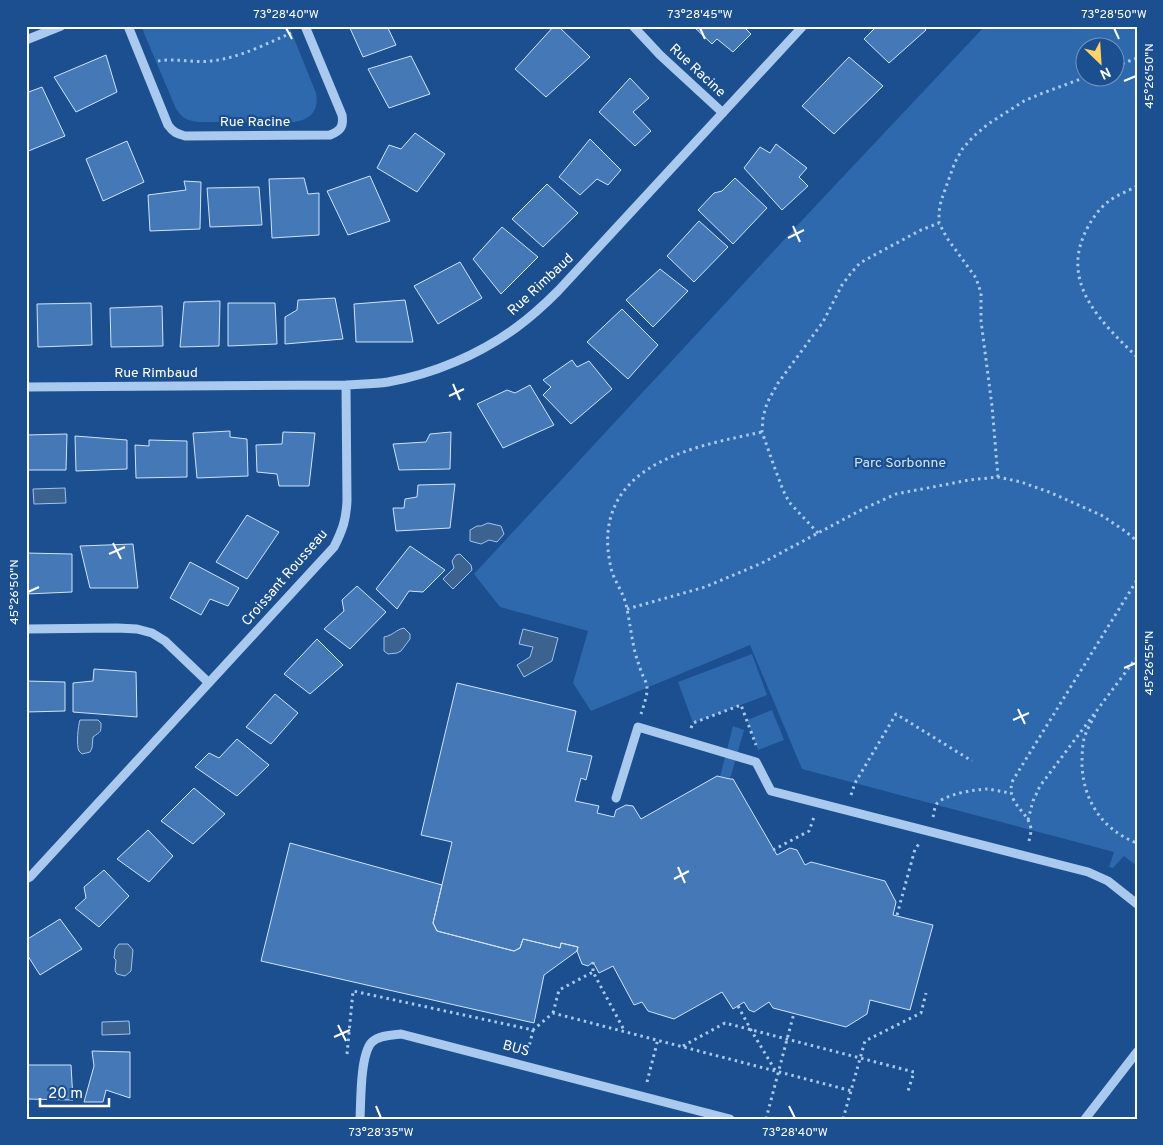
<svg xmlns="http://www.w3.org/2000/svg" width="1163" height="1145" viewBox="0 0 1163 1145" font-family="Overpass,sans-serif">
<style>
.green{fill:#2e69ad;fill-rule:evenodd}
.water{fill:#3c6290;stroke:#9cc4f0}
.building{fill:#4478b7;stroke:#cfe3fa}
.lines{fill:none;stroke-linecap:round;stroke-linejoin:round}
.path{stroke:#a9c9ee;stroke-width:3;stroke-dasharray:2.5 4;stroke-linecap:butt}
.minor{stroke:#a9c9ee;stroke-width:9}
.ticks{fill:none;stroke:#fff;stroke-width:2}
.labels{text-anchor:middle;dominant-baseline:central;stroke-width:4.5;stroke-linejoin:round;paint-order:stroke}
.street-label{font-size:14px;fill:#fff;stroke:#1b4f8f}
.park-label{font-size:14px;fill:#cfe3fa;stroke:#1b4f8f}
.neatline{fill:none;stroke:#fff;stroke-width:2}
.ticks-label{font-size:12px;text-anchor:middle;fill:#fff}
</style>
<rect width="100%" height="100%" fill="#1b4f8f"/>
<!-- green -->
<path class="green" d="M142,26H289L316,93C319,110 312,119 295,122H198C187,120 183,119 176,109L144,33Z
M985,26H1137V866L1124,856L1113,868L1109,867L1114,852L802,769L750,645L591,711L573,683L588,631L500,607L474,574L821,200ZM1086,48H1116V78H1086Z
M752,654L767,695L693,723L678,682Z
M772,710L784,740L758,750L747,720Z
M733,726L744,730L730,779L720,777Z"/>
<!-- water -->
<path class="water" d="M65,488L66,503L34,504L33,489Z
M488,523L501,526L504,534L497,542L489,540L481,544L470,541V530L477,526H481Z
M460,554L471,565L472,570L453,589L443,579L454,568L452,561L456,555Z
M404,628L410,634V639L401,651L397,653L388,654L384,651V637C394,635 395,630 404,628Z
M523,629L558,638L552,661L524,677L517,665L530,657L533,647L519,644Z
M80,720H98L101,723C101,733 101,731 93,737L92,748L90,752L82,754C81,753 80,752 79,751C76,745 78,726 80,720Z
M119,944H128L133,950L131,971L125,976L117,974L115,971L116,960L114,958L115,949Z
M129,1021L130,1034L102,1035V1022Z"/>
<!-- building -->
<path class="building" d="M349,26H387L396,45L363,57Z
M554,26H558L590,57L546,97L515,69Z
M693,26H743L751,34L733,52L717,39L712,44Z
M877,26H922L926,30L889,63L864,39Z
M106,55L117,92L76,112L54,77Z
M411,56L430,94L389,108L368,69Z
M849,57L883,86L834,134L802,106Z
M630,78L649,98L633,112L651,131L635,146L599,112Z
M42,87L65,136L26,152V93Z
M415,133L445,154L417,192L377,168L389,145L401,149Z
M590,139L621,170L608,185L597,179L580,195L559,177Z
M127,141L144,182L103,201L86,159Z
M776,144L807,168L799,177L808,186L782,210L744,168L760,147L770,153Z
M370,176L390,221L348,235L327,191Z
M304,178L308,194L319,193V235L272,238L269,179Z
M735,178L767,208L733,244L698,210L714,193L722,191Z
M184,181L201,182L200,229L150,231L148,195L186,190Z
M547,184L578,213L543,247L512,219Z
M259,187L262,225L210,227L207,188Z
M699,221L728,247L694,282L667,256Z
M502,227L538,257L501,294L473,259Z
M460,262L482,298L438,324L414,286Z
M660,269L688,291L653,327L626,300Z
M335,298L343,339L285,344V317L297,310L298,300Z
M405,300L413,342H356L354,304Z
M220,301L219,346L180,347L184,302Z
M91,303L92,345L38,347L37,304Z
M228,303H275L277,344L228,346Z
M162,306L163,346L111,347L110,308Z
M622,309L658,345L628,379L587,342Z
M572,360L577,367L589,361L612,389L571,424L543,395L551,387L543,380Z
M530,385L554,425L503,448L477,404L507,390L515,393Z
M230,431V437L247,439L248,476L197,478L193,433Z
M283,432L315,433L309,486H279L277,474L257,472L256,445L282,444Z
M451,432L450,469L399,470L393,444L426,442L430,434Z
M67,434L66,470H26V435Z
M75,436L127,440V469L76,471Z
M149,440L187,441V477L136,478L135,445L149,446Z
M455,484L450,528L396,531L393,508H404L405,499L417,497L418,485Z
M247,515L279,532L247,579L216,562Z
M133,544L138,588H90L80,546Z
M410,546L445,570L423,592L409,591L397,609L376,589Z
M26,553L72,554V592L26,594Z
M190,562L239,588L228,606L210,599L201,615L170,598Z
M357,586L386,612L350,649L324,629L344,611L342,600Z
M317,639L343,665L310,694L284,674Z
M94,669L136,672L137,717L73,712V683L93,681Z
M26,681L65,682V711L26,712Z
M457,683L576,711L567,751L592,756L586,780L581,778L575,801L599,806L597,813L614,817L616,810L626,805L633,806L641,819L717,776L730,779H733L777,855L790,848L797,850L805,865L811,862L885,881L896,902L893,915L933,925L910,1010L870,1000L867,1014L846,1027L773,1008L769,1002L754,1012L749,1010L744,1002L733,1009L722,992L674,1019L648,1011L642,1002L634,1005L613,966L599,973L593,962L588,966L582,964L577,951L578,947L561,943L560,948L523,939L520,948L514,951L437,931L433,923L452,842L421,835Z
M275,694L298,713L271,744L246,727Z
M237,739L269,765L237,796L195,767L209,753L219,758Z
M194,788L225,814L193,844L161,821Z
M148,830L173,856L149,882L117,859Z
M290,843L442,885L433,923L437,931L514,951L520,948L523,939L560,948L561,943L578,947L577,951L544,975L534,1023L261,961Z
M104,870L129,896L99,927L75,908L86,898L84,887Z
M60,919L82,949L40,975L26,953V940Z
M92,1051L130,1052V1098L106,1090L103,1102H84L94,1066Z
M26,1065H71L73,1100L26,1099Z"/>
<g class="lines">
<!-- path -->
<path class="path" d="M158,61C175,58 194,63 211,61C239,58 266,44 291,33
M1116,66L1137,58
M1137,186C1128,191 1117,195 1109,201C1099,208 1089,223 1084,235C1062,286 1103,324 1137,357
M998,477L992,406L981,321V293L976,278L947,238L939,223V212L941,201L955,162L963,148L974,136L988,124L1024,101L1043,93L1086,77
M818,533L789,502L783,490L774,466L762,432L763,417L767,403L778,383L823,322L842,285L851,273L860,263L878,253L921,230L939,223
M627,609L705,587L762,563L863,509L896,494L969,480L998,477L1021,482L1049,492L1101,515L1125,531L1137,541
M641,714C643,708 648,693 647,688C647,683 644,678 642,674C639,665 636,657 634,648C631,633 629,618 626,604C623,593 616,583 612,572C610,565 609,557 608,550C601,462 697,446 762,432
M1095,715C1091,723 1086,731 1084,739C1082,748 1082,757 1082,766C1084,802 1103,830 1137,843
M691,728L693,723L741,705L756,745
M851,795L855,783L896,714L972,761
M933,817C934,814 934,809 936,805C941,795 976,789 988,789C995,790 1003,792 1011,793
M1028,820L1033,801L1040,786L1137,657
M1029,841C1030,837 1031,833 1031,829C1029,811 1004,803 1013,780L1137,580
M773,850L809,831L814,817
M897,915L915,849L919,844
M593,962V972
M738,1006L751,1030L775,1070
M553,1013L559,990L593,972L624,1030
M683,1046L725,1023L914,1072L908,1091
M528,1051L533,1030
M347,1054L353,991L533,1030L553,1013L852,1091
M647,1082L658,1039
M766,1119L794,1013
M843,1119L865,1041L921,1013L926,993"/>
<!-- minor -->
<path class="minor" d="M128,26L168,125C173,132 177,134 185,136L330,135C340,131 344,127 342,115L305,26
M633,26L660,55L723,113
M26,40L61,26
M26,387L346,385C360,384 374,384 388,382C434,374 480,354 517,327C532,316 545,304 558,291L803,26
M26,629L117,628L137,629L152,633L165,641L209,683
M616,798L638,727L756,762L771,791L1088,872L1108,881L1137,904
M26,879L30,877L334,547C343,529 346,520 347,501L346,385
M360,1119C361,1101 360,1054 372,1042C379,1035 392,1035 401,1034L730,1119
M1085,1119L1137,1052"/>
</g>
<!-- ticks -->
<path class="ticks" d="M286,28L292,39M700,28L705,39M1114,28L1119,39M1124,81L1136,76M793,226L800,242M788,238L804,230M453,384L460,400M449,396L464,389M113,543L121,559M109,554L125,547M28,592L39,587M1124,668L1136,663M1018,709L1025,724M1013,720L1029,713M678,867L685,883M674,879L689,871M338,1025L346,1041M334,1037L350,1030M376,1106L381,1118M789,1106L795,1118"/>
<g class="labels">
<!-- street labels -->
<g class="street-label">
<text transform="translate(697 71) rotate(43)">Rue Racine</text>
<text x="255" y="122">Rue Racine</text>
<text transform="translate(541 285) rotate(-43)">Rue Rimbaud</text>
<text x="156" y="373">Rue Rimbaud</text>
<text transform="translate(285 578) rotate(-49)">Croissant Rousseau</text>
<text transform="translate(516 1049) rotate(15)">BUS</text>
</g>
<!-- park labels -->
<g class="park-label">
<text x="900" y="463">Parc Sorbonne</text>
</g>
</g>
<!-- border -->
<rect width="1163" height="1145" fill="none" stroke="#1b4f8f" stroke-width="55"/>
<!-- north arrow -->
<g transform="translate(1100 62) rotate(155)"><circle r="24" fill="#1b4f8f" stroke="#7695bc"/>
<path d="M0-4L9 19L0 12L-9 19Z" fill="#ffd166"/>
<text y="-8" font-size="14" font-weight="bold" text-anchor="middle" fill="#ffffff">N</text>
</g>
<!-- scale -->
<path d="M40 1098v8h69v-8" fill="none" stroke="#ffffff" stroke-width="2.5"/>
<text x="48" y="1098" font-size="15" fill="#ffffff" stroke="#1b4f8f" stroke-width="4" paint-order="stroke">20 m</text>
<rect x="28" y="28" width="1108" height="1090" class="neatline"/>
<g class="ticks-label">
<text x="286" y="18">73°28'40"W</text>
<text x="700" y="18">73°28'45"W</text>
<text x="1114" y="18">73°28'50"W</text>
<text transform="translate(1149 76) rotate(-90)" y="4">45°26'50"N</text>
<text transform="translate(14 592) rotate(-90)" y="4">45°26'50"N</text>
<text transform="translate(1149 663) rotate(-90)" y="4">45°26'55"N</text>
<text x="381" y="1136">73°28'35"W</text>
<text x="795" y="1136">73°28'40"W</text>
</g>
</svg>
